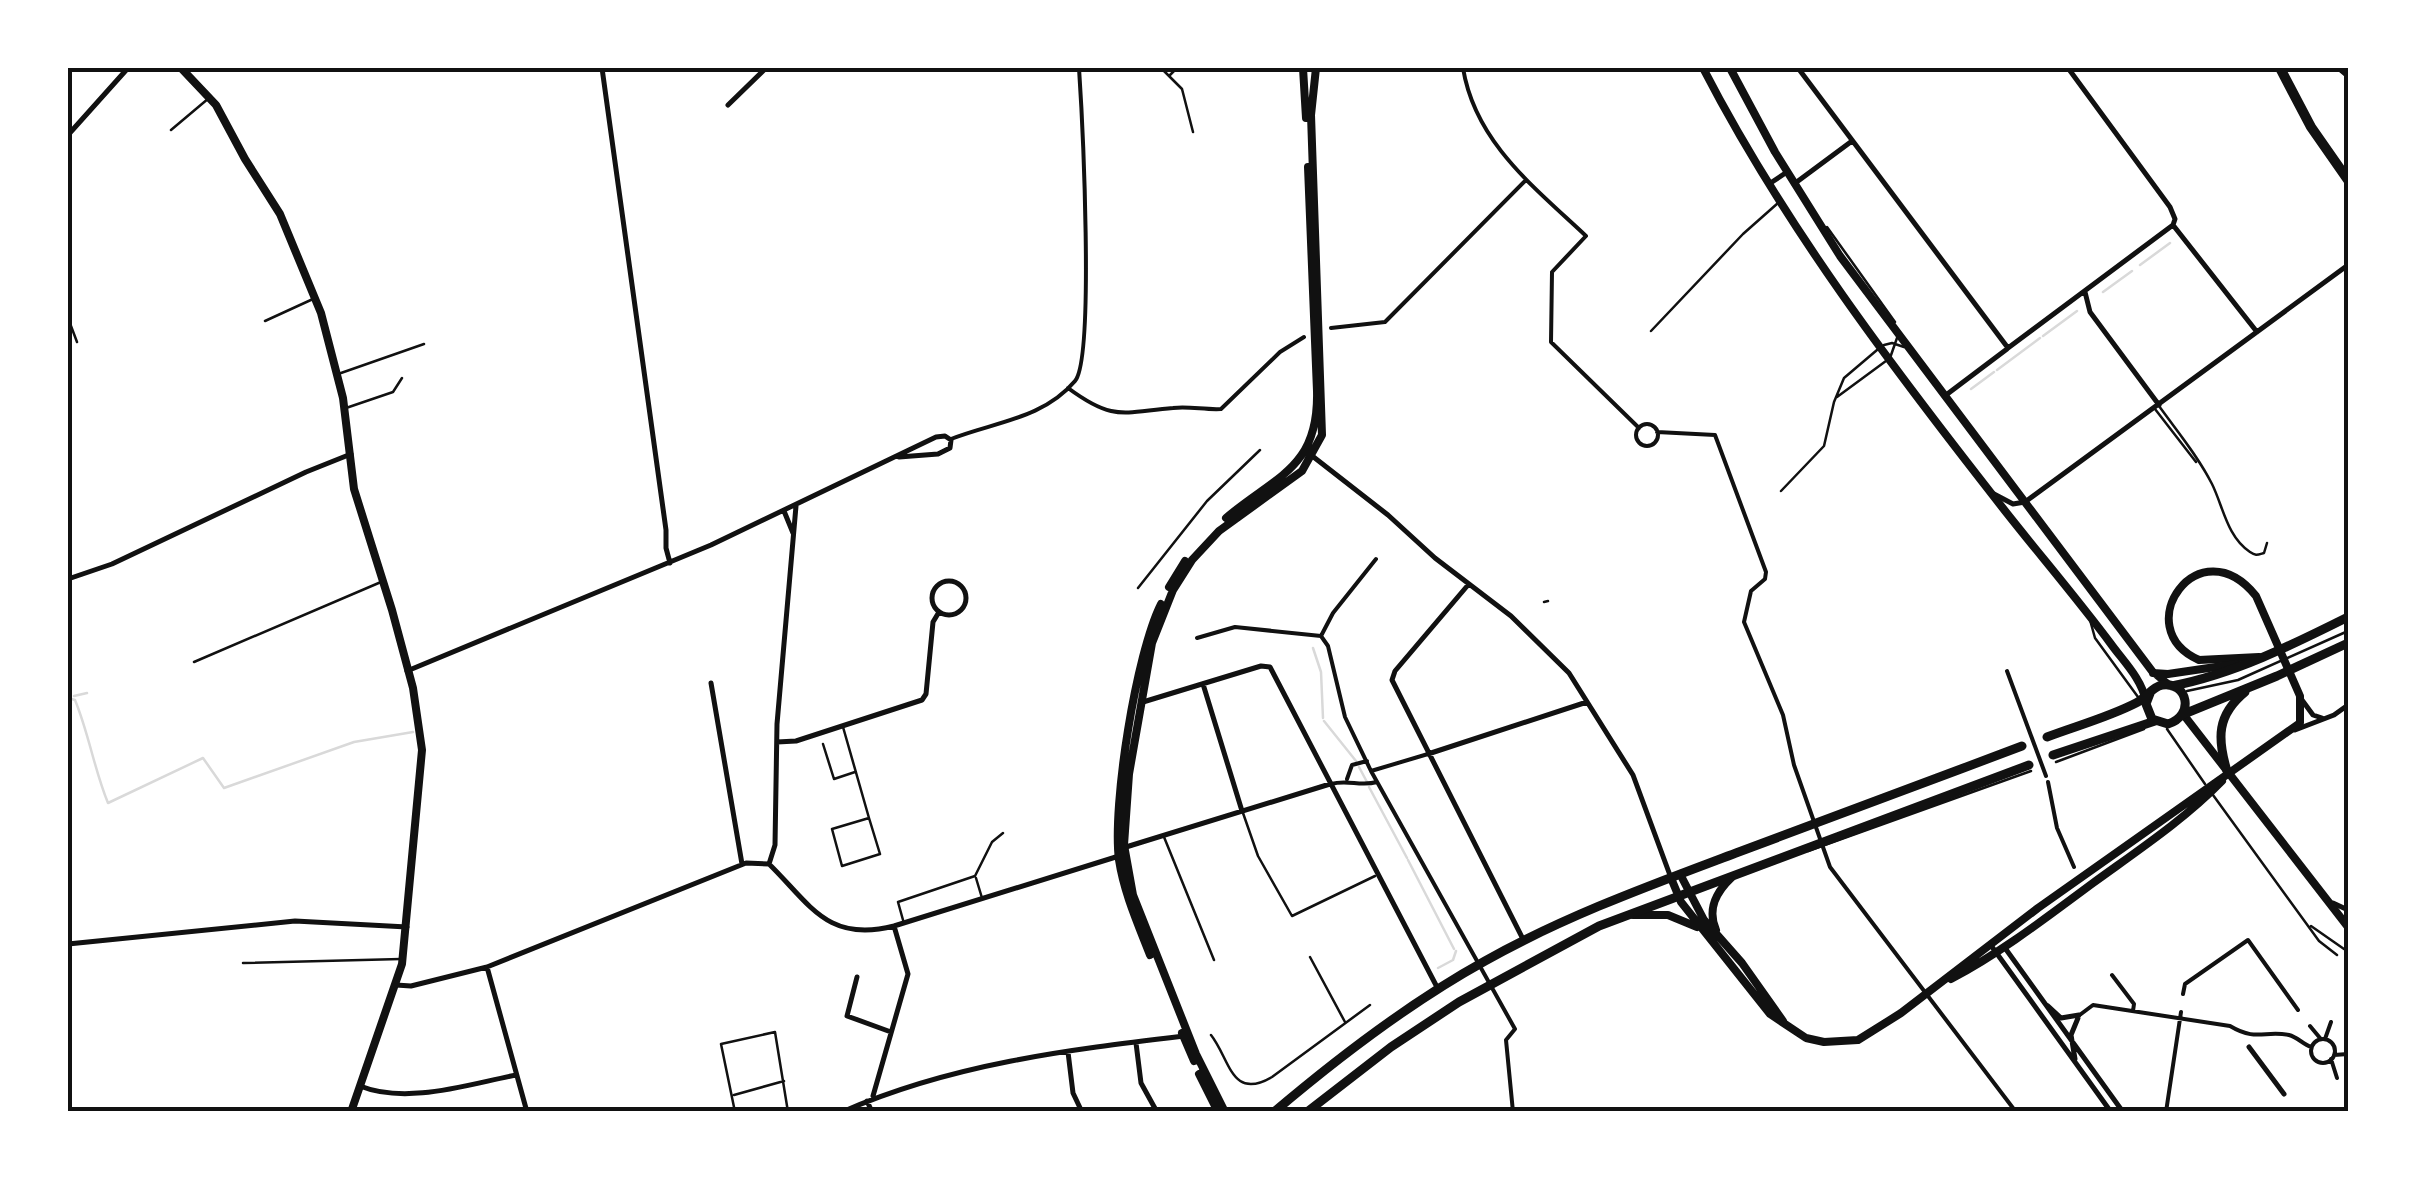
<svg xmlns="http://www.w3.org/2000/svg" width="2416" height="1179" viewBox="0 0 2416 1179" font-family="Overpass,sans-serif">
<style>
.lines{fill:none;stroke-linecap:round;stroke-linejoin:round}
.stream{stroke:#d9d9d9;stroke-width:2.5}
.service{stroke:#111;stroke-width:2.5}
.pedestrian{stroke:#111;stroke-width:4}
.minor{stroke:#111;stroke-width:5}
.tertiary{stroke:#111;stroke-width:8}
.secondary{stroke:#111;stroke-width:8}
.primary{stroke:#111;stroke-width:9}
.motorway{stroke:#111;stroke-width:10}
.neatline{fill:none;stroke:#111;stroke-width:4}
</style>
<rect width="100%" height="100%" fill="#fff"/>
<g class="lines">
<!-- stream -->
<path class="stream" d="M2140,265L2170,243
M2103,292L2132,271
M2043,336L2077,311
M1997,370L2040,338
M1971,389L1994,372
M1313,648L1321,672L1323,718
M74,696L87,693
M68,698L75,700C89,734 94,769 108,803L203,758L224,788L354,742L413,732
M1324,721L1356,761
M1359,767L1367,782
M1369,787L1407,858
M1408,860L1454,949
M1438,968L1453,960L1456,951"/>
<!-- service -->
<path class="service" d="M1161,68L1182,89L1193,132
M1170,75L1177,68
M171,130L209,98
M1827,227L1895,322
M68,318L77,342
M265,321L313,299
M1651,331L1743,234L1778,203
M1884,345L1892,343L1904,347
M341,373L424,344
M1837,397L1890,358L1897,338
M2159,406C2177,431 2198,456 2212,484C2223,506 2227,537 2250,552C2256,556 2257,555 2264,553L2267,543
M346,408L393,392L402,378
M2155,409L2196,462
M1781,491L1824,446L1834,402L1844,378L1877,350
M1138,588L1207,501L1260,450
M1544,602L1548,601
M2090,620L2095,638L2138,697
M194,662L381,582
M2187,691L2238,680L2348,631
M843,727L869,818L832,829L842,866L880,854L869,818
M2167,729L2205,784
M823,744L834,779L855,772
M2056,762L2144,729
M2213,795L2319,941L2337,955
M1243,813L1258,856L1292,916L1375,876
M1164,837L1214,960
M1808,851L2031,771
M976,878L982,898
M903,920L898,902L975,876L992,842L1003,833
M2311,926L2344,949
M1310,957L1345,1022
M243,963L401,959
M1211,1035C1230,1059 1231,1101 1272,1077L1370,1005
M734,1095L784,1081
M735,1112L721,1044L775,1032L788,1112"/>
<!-- pedestrian -->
<path class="pedestrian" d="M1463,68C1475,142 1534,187 1586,236L1552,272L1551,342L1639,428
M1331,328L1385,322L1526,180
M1068,388C1114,422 1123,412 1173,408C1189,406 1205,410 1221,409L1280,352L1304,337
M1636 435a11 11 0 1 1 22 0a11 11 0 1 1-22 0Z
M1657,432L1715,435L1766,572L1765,579L1751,591L1744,622L1783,715L1794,765L1830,867L2016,1112
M951,439C994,422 1043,419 1075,381C1095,357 1082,113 1079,68
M1321,636L1328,646L1345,717L1371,771L1515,1029L1506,1040L1513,1112
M1321,636L1333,613L1376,559
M1197,638L1235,627L1321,636
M2007,671L2046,776
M1371,771L1428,754
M1347,779L1352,765L1367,761
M2048,782L2057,828L2074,867
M1331,784C1348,779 1360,787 1377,782
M2112,975L2134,1004L2133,1011
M2183,994L2185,984L2248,940L2298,1010
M2081,1014L2093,1005L2230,1026C2257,1042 2264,1030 2289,1035C2297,1037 2303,1044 2311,1047
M2310,1026L2320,1038
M2325,1039L2331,1022
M2311 1051a12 12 0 1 1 24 0a12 12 0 1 1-24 0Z
M2334,1055L2348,1054
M2331,1059L2337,1078
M2166,1112L2181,1012
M2348,1112V1111"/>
<!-- minor -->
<path class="minor" d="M602,68L666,530V548L670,563
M1798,68L2008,348L2173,225
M2068,68L2170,207L2175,219L2173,225
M728,105L766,68
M68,135L128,68
M1769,184L1787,172
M1794,184L1852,141
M2173,225L2257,332
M2085,292L2090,312L2159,405
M1946,395L2007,349
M1311,455L1388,515L1435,558L1511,616L1569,673L1633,775L1671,878
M1994,494L2013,504L2025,502L2348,265
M784,511L793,533
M68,579L112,564L306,472L351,454
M932 598a17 17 0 1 1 34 0a17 17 0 1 1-34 0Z
M1468,585L1395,671L1392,680L1524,941
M407,671L711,545L936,437L945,436L951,440L950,448L938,454L899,457
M711,683L742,864
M1203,684L1242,811
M2302,700L2313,715L2322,718
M1143,702L1261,666L1270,667L1438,989
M2295,730L2334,715L2348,705
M777,742L796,741L922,700L926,694L933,622L939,612
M1428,754L1587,702
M1126,847L1330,784
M769,864L775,845L777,724L796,506
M2333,903L2348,910
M68,944L295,921L407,927
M1990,944L2111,1112
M2005,948L2123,1112
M487,967L527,1112
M857,977L847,1016L891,1032
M396,985L411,986L487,967L746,863L769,864C810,904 827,943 894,926L1119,856
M2048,1006L2061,1018L2079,1015
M1136,1043L1141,1083L1157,1112
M2249,1047L2284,1094
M1068,1052L1073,1093L1082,1112
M2075,1059L2071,1035L2078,1018
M360,1086C407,1105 469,1084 516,1075
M873,1096L908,974L894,926
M867,1101L872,1112
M842,1112C951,1064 1067,1050 1184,1036"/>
<!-- tertiary -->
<path class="tertiary" d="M181,68L216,105L245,159L280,214L321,313L343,398L354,489L392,610L413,688L422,750L402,964L351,1112
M1303,68L1306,118
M1226,518C1275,476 1319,469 1317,391L1308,167
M1169,587L1185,561
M1680,874L1704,920L1742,963L1783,1021
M1671,878L1681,902L1770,1014L1806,1038L1824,1042L1858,1040L1901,1013L2038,908L2300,723V696L2256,596C2199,525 2127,628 2199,660L2259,657
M1633,915H1668L1697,927
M1716,930C1707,909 1716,892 1732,877
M1150,955C1138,924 1124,893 1119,860C1112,805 1136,654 1161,604
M1951,979C2002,952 2047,917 2093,883C2137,851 2184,820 2222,781
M1182,1033L1194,1061
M1199,1074L1218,1112
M1225,1112L1196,1054L1133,895L1124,845L1129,774L1152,643L1173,590L1192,560L1219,531L1302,471L1322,435L1311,115L1316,68"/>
<!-- secondary -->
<path class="secondary" d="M1703,68C1784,225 1893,368 2002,507C2038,553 2076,597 2111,644C2124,662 2141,678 2146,701
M1730,68L1775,152L1840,256L2152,671L2169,685
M2153,673L2168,674L2236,664
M2183,714L2348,927"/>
<!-- primary -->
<path class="primary" d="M2172,686C2234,674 2292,645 2348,617
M2184,714L2277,676L2348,643
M2047,737C2076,726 2109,717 2136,703C2146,698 2152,687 2162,685C2188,681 2195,716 2168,724L2152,719L2146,704L2151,691
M2053,755L2155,721
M2227,771C2217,738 2217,715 2245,692
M1274,1112C1340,1056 1409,1003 1485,961C1565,916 1651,885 1736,853C1832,817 1927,782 2022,746
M1307,1112L1391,1047L1459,1002L1599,926L2029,765"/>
<!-- motorway -->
<path class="motorway" d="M2280,68L2311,127L2348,180
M2342,68L2348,73"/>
</g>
<!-- border -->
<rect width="2416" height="1179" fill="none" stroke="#ffffff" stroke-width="140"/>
<rect x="70" y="70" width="2276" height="1039" class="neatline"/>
</svg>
